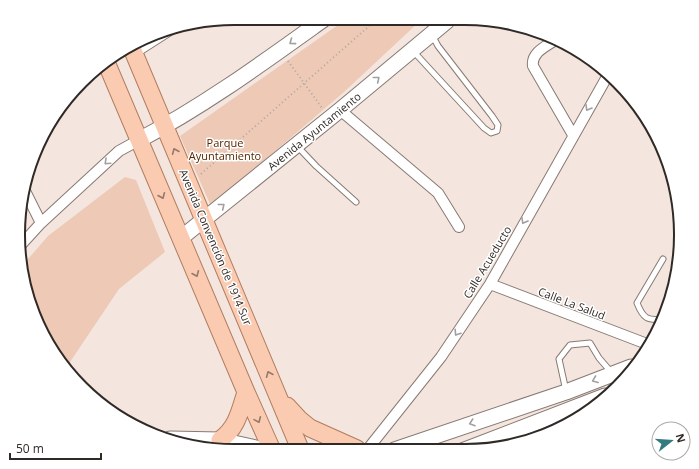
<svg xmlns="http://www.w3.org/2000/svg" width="699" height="469" viewBox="0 0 699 469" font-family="'Open Sans',sans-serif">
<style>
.green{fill:#edc9b6}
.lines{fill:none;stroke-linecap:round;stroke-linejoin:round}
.lane-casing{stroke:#877a73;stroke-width:7}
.street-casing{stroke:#877a73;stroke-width:12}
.secondary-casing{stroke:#877a73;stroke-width:17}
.primary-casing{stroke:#b17d5f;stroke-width:19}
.path{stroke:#b2a7a0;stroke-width:2;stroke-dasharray:1 3;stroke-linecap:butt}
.lane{stroke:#fff;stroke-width:5}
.street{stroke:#fff;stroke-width:10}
.secondary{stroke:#fff;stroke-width:15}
.primary{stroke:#facbb1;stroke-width:17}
.oneway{stroke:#a29f9e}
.oneway2{stroke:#957a6c}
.labels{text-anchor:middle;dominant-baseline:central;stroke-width:3;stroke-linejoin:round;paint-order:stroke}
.street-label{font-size:11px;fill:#302a27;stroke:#fff}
.park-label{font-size:11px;fill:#552502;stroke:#fff}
.rim{fill:none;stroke:#302a27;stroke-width:2}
</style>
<rect width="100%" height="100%" fill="#f4e6de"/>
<!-- green -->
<path class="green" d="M345,20L420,21L344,92L211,206L180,136Z
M125,177L136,180L165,252L119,289L70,362L72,376L47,343L22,277V266L48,236Z"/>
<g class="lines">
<defs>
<path id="lane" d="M414,52L484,128L491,133L497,131L498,125L492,116L438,46L432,35
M297,146L316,166L356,202
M663,259L637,303C643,318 647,321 663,319
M566,391L559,359L570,345L590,343L599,358L612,373
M529,427L533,437"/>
<path id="street" d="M557,39C547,46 531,52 533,66L573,135
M134,53L173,28
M340,110L438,193L459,227
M25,191L41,223
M20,246L41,223L119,151L139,140
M490,284L647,344
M367,450L441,357L490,284L608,75"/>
<path id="secondary" d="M139,140C204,106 264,62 324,19
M181,238L340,110L447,21
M170,439L220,440L256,448
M394,450L566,392L631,367
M462,451L605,396"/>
<path id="primary" d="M131,46L300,449
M106,62L246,392L271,448
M287,406L299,419L310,428L357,449
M220,440C237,428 240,411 246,392"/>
</defs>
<!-- lane casing -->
<use href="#lane" class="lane-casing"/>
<!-- street casing -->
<use href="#street" class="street-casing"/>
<!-- secondary casing -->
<use href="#secondary" class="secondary-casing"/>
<!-- primary casing -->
<use href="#primary" class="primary-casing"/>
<!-- path -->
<path class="path" d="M288,61L322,108
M201,174L376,20"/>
<!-- lane -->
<use href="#lane" class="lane"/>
<!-- street -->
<use href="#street" class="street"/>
<!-- secondary -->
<use href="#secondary" class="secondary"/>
<!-- primary -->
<use href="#primary" class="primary"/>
</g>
<!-- one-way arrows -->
<defs><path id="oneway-chevron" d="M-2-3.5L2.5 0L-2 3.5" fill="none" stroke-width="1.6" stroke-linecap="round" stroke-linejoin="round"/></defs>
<g class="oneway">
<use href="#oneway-chevron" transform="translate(292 42) rotate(144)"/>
<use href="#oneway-chevron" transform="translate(377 79) rotate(-39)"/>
<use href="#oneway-chevron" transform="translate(588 108) rotate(120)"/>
<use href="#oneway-chevron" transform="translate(107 162) rotate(137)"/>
<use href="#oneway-chevron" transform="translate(222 206) rotate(-39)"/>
<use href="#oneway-chevron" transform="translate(524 221) rotate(119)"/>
<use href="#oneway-chevron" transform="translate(457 333) rotate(123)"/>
<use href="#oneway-chevron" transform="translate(595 380) rotate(159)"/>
<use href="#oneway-chevron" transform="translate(472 423) rotate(161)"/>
</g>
<g class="oneway2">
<use href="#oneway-chevron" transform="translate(175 151) rotate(-113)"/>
<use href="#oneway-chevron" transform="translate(162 196) rotate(67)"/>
<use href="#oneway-chevron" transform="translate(196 274) rotate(67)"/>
<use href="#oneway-chevron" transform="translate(269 374) rotate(-113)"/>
<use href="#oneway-chevron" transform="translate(258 420) rotate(66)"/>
</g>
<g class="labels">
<!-- street labels -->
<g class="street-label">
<text transform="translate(314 131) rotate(-39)">Avenida Ayuntamiento</text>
<text transform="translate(216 247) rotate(67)">Avenida Convención de 1914 Sur</text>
<text transform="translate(487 262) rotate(-59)">Calle Acueducto</text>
<text transform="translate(572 303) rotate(21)">Calle La Salud</text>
</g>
<!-- park labels -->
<g class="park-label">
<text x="225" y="142">Parque<tspan x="225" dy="13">Ayuntamiento</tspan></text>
</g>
</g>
<!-- crop -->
<path d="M0 0H699V469H0ZM234 25H465A209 209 0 0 1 674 234V235A209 209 0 0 1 465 444H234A209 209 0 0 1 25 235V234A209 209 0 0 1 234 25Z" fill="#fff" fill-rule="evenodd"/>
<path class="rim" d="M234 25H465A209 209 0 0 1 674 234V235A209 209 0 0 1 465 444H234A209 209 0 0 1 25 235V234A209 209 0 0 1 234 25Z"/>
<!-- north arrow -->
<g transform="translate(671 441) rotate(73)"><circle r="19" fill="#ffffff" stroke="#acaaa9"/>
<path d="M0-3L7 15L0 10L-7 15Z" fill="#327b7f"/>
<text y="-6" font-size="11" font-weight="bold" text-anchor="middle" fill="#302a27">N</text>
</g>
<!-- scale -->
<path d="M10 453v6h91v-6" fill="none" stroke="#302a27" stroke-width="2"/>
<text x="16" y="453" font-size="12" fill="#302a27" stroke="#ffffff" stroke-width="3" paint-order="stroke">50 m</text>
</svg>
